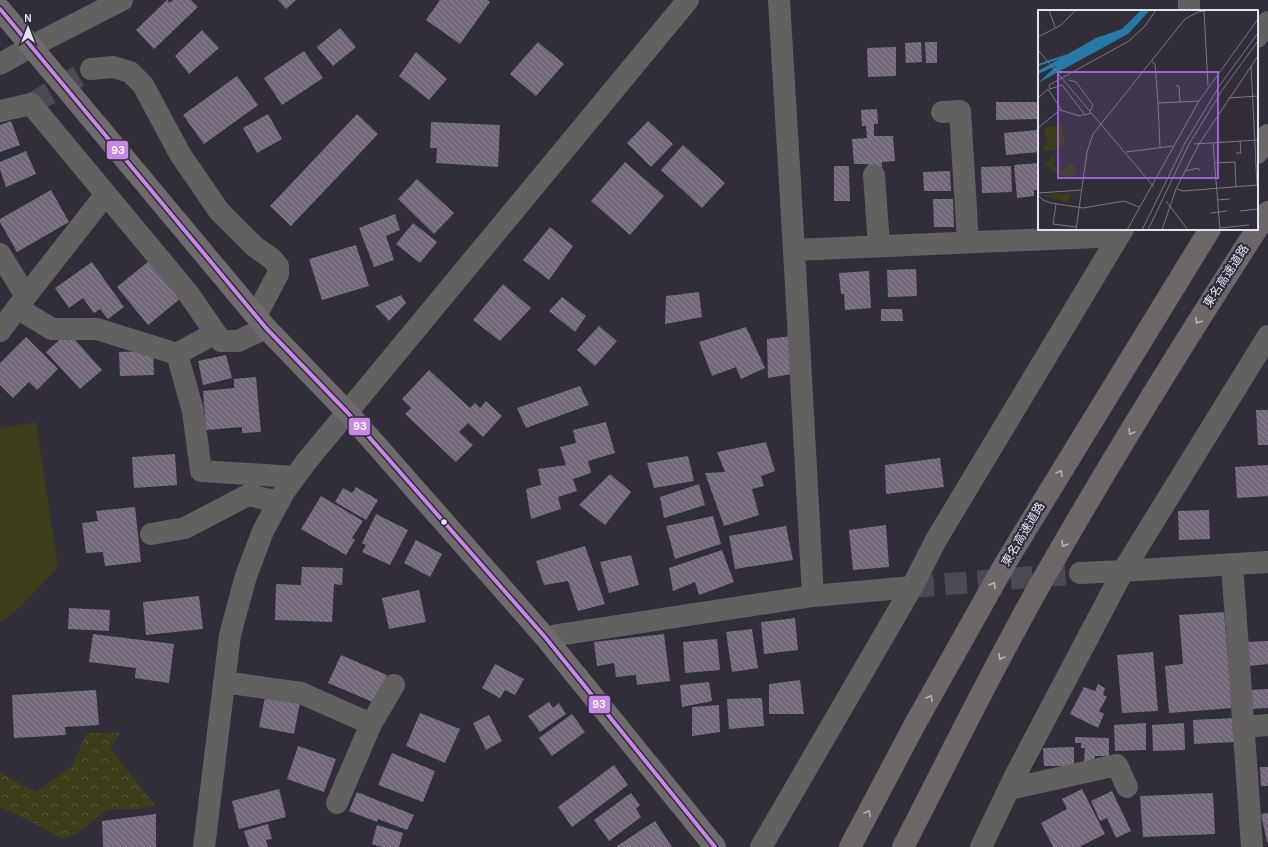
<svg xmlns="http://www.w3.org/2000/svg" width="1268" height="847" viewBox="0 0 1268 847" font-family="Karla,'Noto Sans JP',sans-serif">
<style>
.grass{fill:#3b3e18}
.forest{fill:url(#forest-crowns)}
.building{fill:url(#building-back-hatch)}
.lines{fill:none;stroke-linecap:round;stroke-linejoin:round}
.minor-tunnel{stroke:#4c4954;stroke-width:22;stroke-dasharray:22 11;stroke-linecap:butt}
.minor{stroke:#636061;stroke-width:22}
.major{stroke:#6f6a6b;stroke-width:22}
.highway{stroke:#6c6768;stroke-width:22}
.highway-bridge{stroke:#6c6768;stroke-width:22}
.bus-1-casing{stroke:#2e2a3d;stroke-width:7}
.bus-1{stroke:#c787e3;stroke-width:4}
.oneway{stroke:#b5b1b9}
.bus-dot{fill:#e5e3ef;stroke:#2e2a3d;stroke-width:1.5}
.labels{text-anchor:middle;dominant-baseline:central;stroke-width:4;stroke-linejoin:round;paint-order:stroke}
.street-label{font-size:12px;fill:#e5e3ef;stroke:#2e2a3d}
.inset-river{fill:none;stroke:#267aa4;stroke-width:2}
.inset-road{fill:none;stroke:#797682;stroke-width:1}
.view{fill:#9b63cd;fill-opacity:0.15;stroke:#9b63cd;stroke-width:2}
.inset-edge{fill:none;stroke:#e5e3ef;stroke-width:2}
.line-badge{stroke:#2e2a3d;stroke-width:1.5}
.badge-label{font-size:11px;text-anchor:middle;font-weight:bold;fill:#fff}
</style>
<defs>
<pattern id="forest-crowns" width="20" height="18" patternUnits="userSpaceOnUse"><rect width="20" height="18" fill="#3b3e18"/><path d="M2 6a3 3 0 1 1 6 0M12 15a3 3 0 1 1 6 0" fill="none" stroke="#575a3a"/></pattern>
<pattern id="building-back-hatch" width="6" height="6" patternUnits="userSpaceOnUse"><rect width="6" height="6" fill="#736879"/><path d="M-1 5l2 2M0 0l6 6M5-1l2 2" fill="none" stroke="#8d8593"/></pattern>
</defs>
<rect width="100%" height="100%" fill="#312e39"/>
<!-- grass -->
<path class="grass" d="M36,422L58,567L20,607L0,623V428Z"/>
<!-- forest -->
<path class="forest" d="M87,733H120L110,749L155,805L138,809H108L77,834L62,839L38,825L0,807V771L2,774L36,792L72,766Z"/>
<!-- building -->
<path class="building" d="M167,0H168L169,3L173,0H191L198,7L154,49L136,30Z
M278,0H296L286,9Z
M440,0H487L490,2L460,44L426,20Z
M340,28L356,47L333,66L317,47Z
M202,30L219,48L189,74L175,56Z
M538,42L564,64L536,96L510,74Z
M921,42L922,62L906,63L905,43Z
M925,42H937V63H926Z
M896,47V76L868,77L867,48Z
M304,51L323,78L282,105L264,78Z
M416,52L447,79L429,100L399,76Z
M237,76L258,105L204,144L183,115Z
M996,102H1039V119L996,120Z
M877,109L878,124H874V136H893L895,161L882,162V167H868V164H854L852,139L867,138L866,126H862L861,110Z
M268,114L282,139L257,153L243,128Z
M357,114L378,134L291,226L270,206Z
M11,121L20,145L0,152V125Z
M648,121L673,144L651,167L627,143Z
M431,122L500,125L498,167L436,163L437,148H430Z
M1037,130L1039,152L1006,155L1004,133Z
M683,145L725,183L702,208L661,170Z
M26,151L36,174L6,187L0,169V162Z
M625,162L664,196L630,235L591,201Z
M1039,163V190H1034V196L1017,198L1014,165Z
M834,166H849L850,201H834Z
M1011,166L1012,192L982,193L981,167Z
M950,171L951,191H924L923,172Z
M417,179L454,213L434,234L398,199Z
M51,190L69,222L17,252L0,222V219Z
M933,199H953L954,227H934Z
M395,214L400,230L386,236L394,260L374,267L359,228Z
M413,223L437,242L420,263L396,244Z
M550,227L573,246L549,280L523,260Z
M356,245L369,286L322,300L309,259Z
M149,261L180,299L148,325L117,287Z
M92,262L124,307L108,319L100,309L94,313L83,298L69,308L55,288Z
M916,269L917,296L888,297L887,270Z
M869,271L871,308L845,310L844,294H841L839,273Z
M503,284L531,308L500,341L473,320Z
M699,292L702,317L665,324L666,296Z
M401,295L406,303L389,321L375,306Z
M562,297L586,316L575,332L549,311Z
M881,309H902L903,321H881Z
M599,326L617,341L595,366L577,350Z
M746,327L765,368L741,379L736,367L712,376L699,342Z
M68,332L102,370L80,389L46,352Z
M792,336V374L768,378L767,339Z
M26,337L58,369L37,390L29,382L13,398L0,385V363Z
M153,351L154,375L120,376L119,352Z
M226,355L232,378L203,385L198,361Z
M429,370L470,408L475,403L480,408L486,401L502,416L483,437L468,423L459,432L473,445L456,462L405,414L411,408L402,399Z
M256,377L261,432L242,433V427L206,430L203,391L234,388V379Z
M580,386L589,405L526,428L517,408Z
M1256,410H1268V445H1258Z
M606,422L615,453L588,461L591,473L573,479L577,491L558,497L561,509L531,519L526,489L541,485L538,469L566,465L560,447L576,443L573,430Z
M766,442L775,471L761,476L764,486L752,489L759,515L724,526L705,473L725,472L717,452Z
M175,454L177,485L134,488L132,457Z
M688,456L694,481L654,488L647,463Z
M940,458L944,487L886,494L885,465Z
M1268,465V496L1237,498L1235,467Z
M610,474L631,492L605,525L579,505Z
M699,484L705,505L664,518L660,497Z
M356,487L378,500L366,520L335,502L343,488L352,493Z
M321,496L363,521L352,538L355,540L346,555L301,529Z
M135,507L141,562L105,566L103,552L86,553L82,523L98,521L96,511Z
M1209,510L1210,539L1179,540L1178,511Z
M376,514L408,530L390,565L362,552L366,545L362,543Z
M713,516L721,544L675,559L666,526Z
M886,525L889,567L853,570L849,530Z
M786,526L793,560L735,569L729,536Z
M416,540L442,554L430,577L404,563Z
M585,546L605,604L578,611L568,581L544,585L536,561Z
M722,550L734,582L699,595L695,582L673,591L669,568Z
M631,555L639,585L609,593L600,562Z
M302,567L343,568L342,585L334,584L332,622L275,620L276,584L301,585Z
M419,590L426,622L389,629L382,598Z
M199,596L203,629L146,635L143,602Z
M69,608L110,610L109,631L68,629Z
M1224,612L1232,708L1169,713L1165,666L1183,664L1179,615Z
M795,618L798,650L764,654L761,622Z
M752,629L758,668L732,672L726,632Z
M93,634L174,644L169,683L135,678L136,668L89,662Z
M664,634L670,681L637,685L636,675L616,677L614,663L597,666L594,642Z
M717,639L720,670L685,673L683,642Z
M1268,641V664L1248,666L1247,642Z
M1153,652L1158,711L1122,713L1117,655Z
M341,655L387,675L375,703L328,683Z
M495,664L524,679L515,695L505,690L500,698L482,688Z
M800,680L804,714H769V684Z
M709,682L712,701L682,707L680,685Z
M1098,684L1105,688L1103,695L1107,697L1099,711L1104,714L1098,728L1070,714L1084,687L1095,691Z
M1268,689V708L1249,709L1248,690Z
M96,690L99,725L65,727L66,735L14,738L12,695Z
M265,697L300,703L294,734L259,727Z
M762,698L764,726L729,729L727,699Z
M549,702L553,708L559,703L566,714L540,732L528,716Z
M719,705L720,732L692,736V707Z
M420,713L460,729L445,763L406,746Z
M572,714L585,732L552,756L539,738Z
M489,715L502,741L486,750L473,723Z
M1233,718L1234,742L1194,744L1193,720Z
M1146,723V750L1115,751L1114,725Z
M1184,723L1185,750L1153,751L1152,725Z
M1075,737L1109,738V756H1095L1094,763L1084,762L1085,748H1081V743H1075Z
M298,746L336,759L324,792L287,779Z
M1074,747V766H1044L1043,748Z
M392,753L435,771L423,802L378,785Z
M614,765L628,785L572,827L558,807Z
M1260,767H1268V786H1261Z
M279,789L286,817L239,829L232,801Z
M1082,789L1105,834L1079,847H1053L1041,823L1067,809L1062,799Z
M1112,791L1131,831L1116,838L1107,818L1100,821L1091,801Z
M357,792L414,815L407,830L378,819L377,822L349,811Z
M631,793L640,805L636,809L641,817L609,841L594,820Z
M1213,793L1215,834L1143,837L1140,796Z
M1268,813V842H1267L1261,814Z
M156,814V847H103L102,821Z
M655,821L672,847H618L617,846Z
M268,824L272,839L266,840L268,847H249L244,831Z
M377,825L403,833L399,847H381L372,844Z"/>
<g class="lines">
<!-- minor-tunnel -->
<path class="minor-tunnel" d="M31,104L91,69
M912,587L1080,573"/>
<!-- minor -->
<path class="minor" d="M779,0L794,250
M1189,0V11
M1257,37L1268,22
M0,64L32,46L122,0
M91,69L113,67L130,72L143,85L180,154L219,211L255,247L271,258L278,266V274L256,316
M0,111L31,104L188,293L221,341H238L266,328
M942,112L960,111L968,242
M874,175L879,246
M0,254L26,296L0,331
M26,296L106,194
M17,308L52,329H97L177,354L215,333
M177,354L193,411L201,471L295,477
M151,534L185,528L248,495L279,502
M1232,564L1252,847
M1080,573L1123,571L1268,562
M813,596L794,250L1118,236
M545,637L813,596L912,587
M224,682L301,693L371,724L394,685
M1243,727L1268,725
M1009,789L1117,765L1127,787
M337,803L371,724
M204,847L230,635L246,576L263,531L284,492L306,462L688,0
M761,847L912,587L936,540L1123,229
M981,847L1015,776L1123,571L1268,336"/>
<!-- major -->
<path class="major" d="M0,9L266,328L348,413L545,637L715,847"/>
<!-- highway -->
<path class="highway" d="M1257,229L1268,212"/>
<!-- highway-bridge -->
<path class="highway-bridge" d="M1257,153L1268,135
M850,847L915,724L1006,562L1210,229
M903,847C950,756 995,663 1046,574C1113,457 1184,342 1257,229"/>
<defs>
<path id="bus-1" d="M0,9L266,328L348,413L545,637L715,847"/>
</defs>
<!-- bus-1 casing -->
<use href="#bus-1" class="bus-1-casing"/>
<!-- bus-1 -->
<use href="#bus-1" class="bus-1"/>
</g>
<!-- one-way arrows -->
<defs><path id="oneway-chevron" d="M-2-3.5L2.5 0L-2 3.5" fill="none" stroke-width="1.6" stroke-linecap="round" stroke-linejoin="round"/></defs>
<g class="oneway">
<use href="#oneway-chevron" transform="translate(1198 321) rotate(122)"/>
<use href="#oneway-chevron" transform="translate(1131 432) rotate(121)"/>
<use href="#oneway-chevron" transform="translate(1060 473) rotate(-59)"/>
<use href="#oneway-chevron" transform="translate(1064 544) rotate(121)"/>
<use href="#oneway-chevron" transform="translate(993 585) rotate(-61)"/>
<use href="#oneway-chevron" transform="translate(1001 657) rotate(118)"/>
<use href="#oneway-chevron" transform="translate(930 698) rotate(-61)"/>
<use href="#oneway-chevron" transform="translate(868 813) rotate(-62)"/>
</g>
<!-- markers -->
<circle class="bus-dot" cx="444" cy="522" r="3.5"/>
<g class="labels">
<!-- street labels -->
<g class="street-label">
<text transform="translate(1226 276) rotate(-57)">東名高速道路</text>
<text transform="translate(1023 534) rotate(-59)">東名高速道路</text>
</g>
</g>
<!-- overview -->
<g transform="translate(1038 10)">
<rect width="220" height="220" fill="#312e39"/>
<path d="M24,115L27,133L18,141L3,140L10,133L6,118ZM32,183L31,193L6,186V185Z" fill="#3b3e18"/>
<path d="M17,144L16,155L20,159L24,162L31,154H35L39,163L27,167L13,160L6,151L10,152Z" fill="#3b3e18"/>
<path d="M103,0H112L90,24L0,73L18,56L0,64V61L58,28L84,19Z" fill="#267aa4"/>
<path class="inset-river" d="M0,55L30,45"/>
<path class="inset-road" d="M11,0L17,17M166,1L170,76M0,27L23,15L38,0M0,40L116,177M114,52L117,54L120,93M213,56L219,175M31,70L38,72L55,95L52,101M138,76H141L142,92M0,88L10,79L23,99L0,118M190,88L220,86M22,100L42,106L47,104M53,103L47,105L24,75L12,79L11,75L91,31L107,16L118,0M175,133L182,220M156,134L220,130M122,137L120,93L161,91M88,142L135,136M198,143H203L202,131M176,153L197,152L198,177M147,161L160,158L162,161M139,179L145,181L220,175M0,183L44,180M0,185L5,190L13,193L45,198L86,191L101,197M179,190L192,189M128,191L150,220M18,194L15,214L38,217M202,201L220,199M173,203L189,201M182,218L211,215M38,220L49,142L55,124L147,9L160,2L172,0M89,220L161,91L220,9M104,220L147,133L182,75L220,23M110,220L151,134L185,79L220,31M124,220L138,179L161,134L220,46"/>
<path class="view" d="M20,62H180V168H20Z"/>
<rect width="220" height="220" class="inset-edge"/>
</g>
<g class="line-badge">
<rect x="106" y="140" width="23" height="20" rx="4" fill="#c787e3"/>
<rect x="348" y="417" width="23" height="19" rx="4" fill="#c787e3"/>
<rect x="588" y="695" width="23" height="19" rx="4" fill="#c787e3"/>
</g>
<g class="badge-label">
<text x="118" y="154">93</text>
<text x="360" y="430">93</text>
<text x="599" y="708">93</text>
</g>
<!-- north arrow -->
<g transform="translate(28 28)" stroke="#2e2a3d" stroke-width="3" paint-order="stroke">
<path d="M0-3L7 15L0 10L-7 15Z" fill="#e5e3ef"/>
<text y="-6" font-size="11" font-weight="bold" text-anchor="middle" fill="#e5e3ef">N</text>
</g>
</svg>
